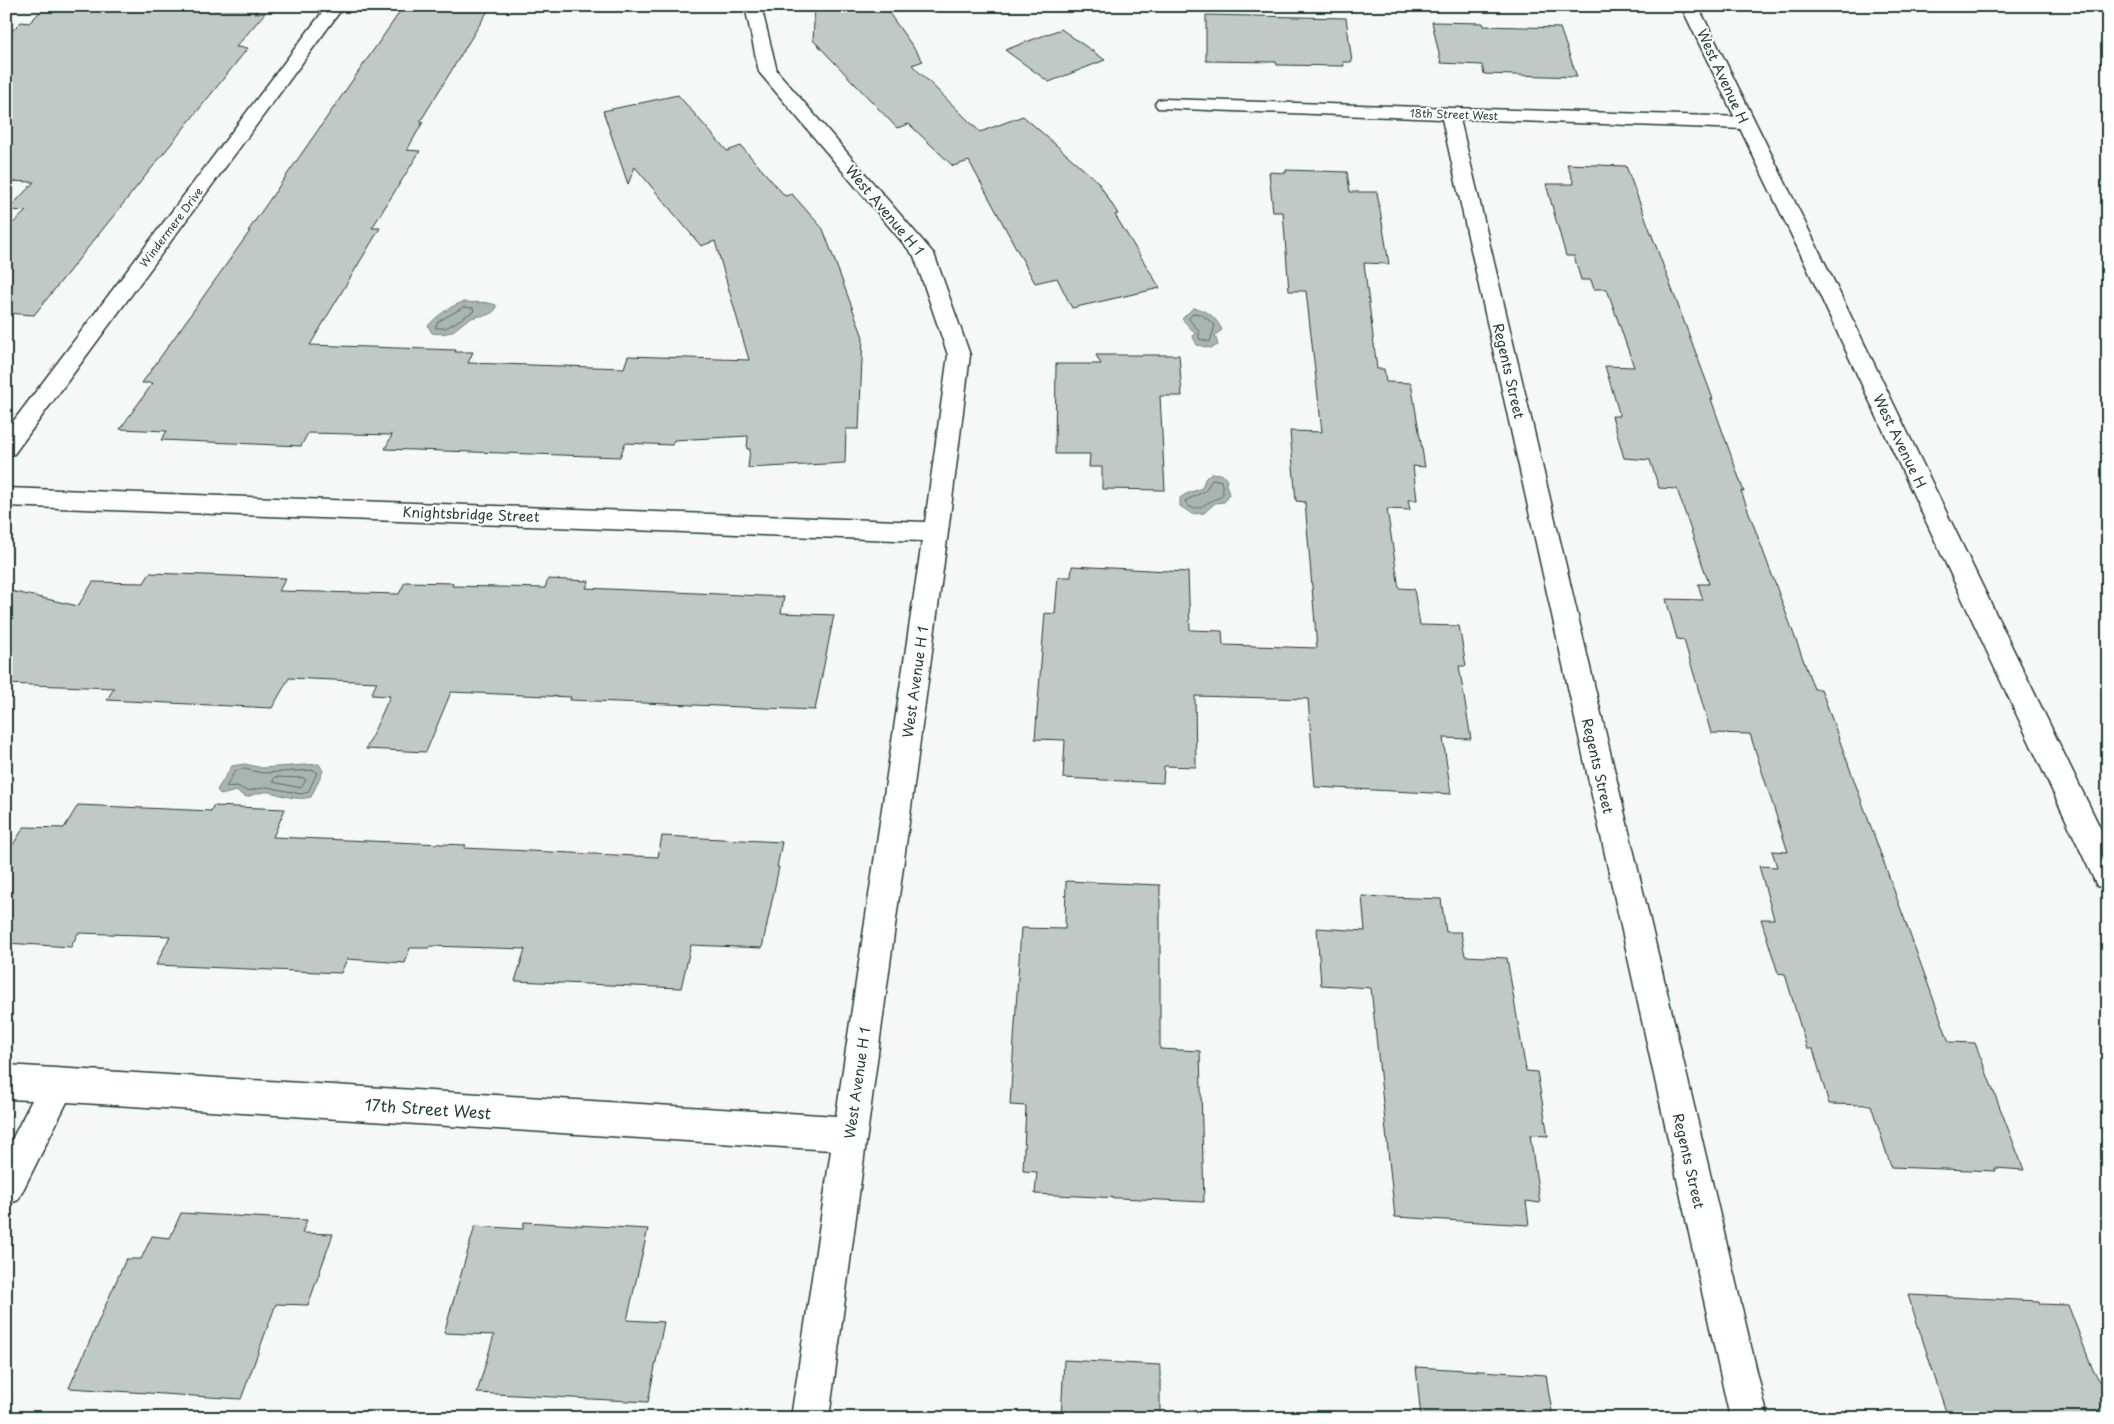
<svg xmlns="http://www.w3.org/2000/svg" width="2114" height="1424" viewBox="0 0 2114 1424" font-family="'Playpen Sans',sans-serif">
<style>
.water{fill:#aab5b1;stroke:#72857f}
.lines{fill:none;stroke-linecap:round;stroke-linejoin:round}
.shore{stroke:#576d66;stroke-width:1}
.building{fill:#c0c9c6;stroke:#1f3d34}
.minor-casing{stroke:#1f3d34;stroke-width:3}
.major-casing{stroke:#1f3d34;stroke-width:3}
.minor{fill:#fff;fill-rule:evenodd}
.major{fill:#fff;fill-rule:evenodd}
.labels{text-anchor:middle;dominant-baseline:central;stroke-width:4;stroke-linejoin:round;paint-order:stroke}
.far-street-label{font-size:11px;fill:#1f3d34;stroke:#fff}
.street-label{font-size:14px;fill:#1f3d34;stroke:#fff}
.near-street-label{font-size:16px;fill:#1f3d34;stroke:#fff}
</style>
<rect width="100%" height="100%" fill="#f6f7f7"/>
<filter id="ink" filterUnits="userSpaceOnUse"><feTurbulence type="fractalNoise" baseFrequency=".02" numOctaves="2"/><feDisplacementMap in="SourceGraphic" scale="10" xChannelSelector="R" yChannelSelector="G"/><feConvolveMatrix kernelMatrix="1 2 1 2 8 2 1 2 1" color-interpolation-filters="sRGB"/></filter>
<g filter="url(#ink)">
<!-- water -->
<path class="water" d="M463,302C474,303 486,301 496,305V309C489,317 483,315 475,317C456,322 459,337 432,333L428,326C435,317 452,305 463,302Z
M1193,308C1206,309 1216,317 1222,330L1215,335L1218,345L1211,348L1197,345L1193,337L1195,333L1182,319Z
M1211,473L1221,474L1227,479L1226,484L1229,495L1224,502L1215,503L1204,513L1192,514L1180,506V498L1186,494L1202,488L1205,479Z
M245,764L262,768L319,764L323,771L311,797C297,801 283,795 269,792C263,791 253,795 246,797L236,791L221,795L217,790L232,766Z"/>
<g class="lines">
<!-- shore -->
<path class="shore" d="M464,307L473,308L474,311L446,328H435L438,322Z
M1194,313L1201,314L1215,325L1210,342L1199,339V331L1189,319Z
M1213,479L1221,481C1222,484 1223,490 1223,493C1222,498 1217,498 1213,500C1203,505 1192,515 1185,501L1205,491Z
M245,769L262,773L314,770L317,773L308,792L301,794L268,787L247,791L237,786L226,787L235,771Z
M275,777L304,778L306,780L301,788L273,782Z"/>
</g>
<!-- building -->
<path class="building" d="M46,6L197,10L200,6H260L255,13H265L236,47L248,48L34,315L6,313V230L26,211L8,210L34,182L6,181V37L21,22L29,23Z
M404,6L489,9L420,122H423L407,150L420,151L372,228H380L310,345L456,350L455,352H473L468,363L624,368L628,356L749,360L715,241L701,246L635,167L628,184L603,111L678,95L727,151L741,146L785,196L792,194L823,229L863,337L859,429H846L845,463L748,468L750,449H747L748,436L674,440L672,445L625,443L620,457L385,449L392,435L308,433L301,446L161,440L167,431L120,429L153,383H142L250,231H248Z
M815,6H884L923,61L912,65L980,132L1023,116L1098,182L1118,214L1115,215L1160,288L1072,308L1057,278L1035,283L969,161L953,166L909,124L897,128L813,40Z
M1206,15L1346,18L1352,62H1343L1344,66L1277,65L1276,62L1206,61Z
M1432,22L1483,23L1484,26L1560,28L1577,77L1484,74L1482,65L1441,63Z
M1061,29L1105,60L1049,82L1005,50Z
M1567,164L1626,166L1713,399H1711L1744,492L1741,491L1814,689H1821L1949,1042L1975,1043L2024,1170L1995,1168L1996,1171L1891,1167L1871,1105L1829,1104L1813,1049H1807L1785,974L1778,973L1761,919H1774L1759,866L1777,867L1772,851L1788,852L1750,734L1711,733L1684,640L1677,639L1666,599L1703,600L1698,584H1709L1677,489L1659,488L1650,460L1624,458L1612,416H1620L1605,366L1634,367L1607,289H1594L1591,280H1581L1574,256H1566L1546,184H1574Z
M1286,170L1347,172L1350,192H1377L1389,264L1364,263L1377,369H1384L1386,382L1411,383L1425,467L1413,466L1417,500H1408L1410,510L1387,509L1399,588L1414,589L1420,625L1459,626L1466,666H1459L1471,739L1443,738L1451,794L1315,787L1308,699L1195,696L1196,767L1164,766L1163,783L1063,778L1065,740L1035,739L1045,613L1055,614L1058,577H1071L1072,566L1188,572L1190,630L1222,631L1223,645L1317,648L1305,502L1296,501L1290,431L1322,432L1306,291H1289L1283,212H1273L1269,172L1286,173Z
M1096,355H1179L1182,396H1160L1165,490L1102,489V467H1089L1090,454H1055L1056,364H1101Z
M150,573L286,578L279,591L399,594L405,582L453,583L452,586L545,588L548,579L589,581L586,588L784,597L781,613L834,615L815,710L570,700L571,697L451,692L426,752L366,749L390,696L371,695L377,682L289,678L272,708L107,700L114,688L6,684V590L78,606L93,582L144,583Z
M78,805L211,811L213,806L285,809L273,837L466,845L464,848L658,857L662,836L782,842L777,867H779L762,948L691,945L681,988L515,981L525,949L430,946L429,948H410L405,963L347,959L341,973L156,965L170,936L78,933L71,947L6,943V856L24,827L64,828Z
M1066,881L1160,885V1049L1200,1051L1204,1202L1035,1194L1037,1172L1023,1171L1026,1106L1010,1105L1021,928L1065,929Z
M1362,896L1441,899L1446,932H1461L1465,956L1507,958L1526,1071L1537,1072L1548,1136L1530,1135L1540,1203L1526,1201L1529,1225L1395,1217L1371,988L1321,985L1317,928L1365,931Z
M181,1213L307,1220L302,1233L333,1234L308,1305L276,1304L241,1399L69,1388L126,1259H141L152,1236L170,1238Z
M524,1222L648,1229L627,1320L664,1322L648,1402L477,1393L494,1335L444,1333L475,1226L523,1229Z
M1908,1295L2039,1301L2040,1304L2068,1305L2093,1370L2108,1394V1418H1948Z
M1064,1360L1160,1365V1418H1061Z
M1416,1367L1546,1375L1553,1418H1421Z"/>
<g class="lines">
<defs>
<path id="minor" d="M327,6H344L14,454L6,456V431Z
M745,6H761L777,71L934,254L970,355L948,532L829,1418H791L831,1150L67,1102L18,1200L6,1205V1151L32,1100L6,1099V1065L836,1116L922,541L6,506V488L925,522L948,355L914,256L759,72Z
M1164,99L1745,117L1752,119L1754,123L1752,127L1745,129L1460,119L1768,1418H1730L1442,119L1158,108L1155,104L1158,100Z"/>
<path id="major" d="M1681,6H1698L1822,257L2108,844V889L2097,886L1802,257Z"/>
</defs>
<!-- minor casing -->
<use href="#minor" class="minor-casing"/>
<!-- major casing -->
<use href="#major" class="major-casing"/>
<!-- minor -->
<use href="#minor" class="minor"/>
<!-- major -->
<use href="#major" class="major"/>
</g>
</g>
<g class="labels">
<!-- far-street labels -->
<g class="far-street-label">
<text transform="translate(1454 114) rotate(2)">18th Street West</text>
<text transform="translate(171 227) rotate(-53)">Windermere Drive</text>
</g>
<!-- street labels -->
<g class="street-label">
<text transform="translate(1723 76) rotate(65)">West Avenue H</text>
<text transform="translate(885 210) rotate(50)">West Avenue H 1</text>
<text transform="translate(1509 371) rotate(77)">Regents Street</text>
<text transform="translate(1900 441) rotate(64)">West Avenue H</text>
<text transform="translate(471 514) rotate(2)">Knightsbridge Street</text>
<text transform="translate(915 682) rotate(-82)">West Avenue H 1</text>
<text transform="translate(1598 766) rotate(77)">Regents Street</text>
<text transform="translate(857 1083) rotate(-82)">West Avenue H 1</text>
<text transform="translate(1689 1161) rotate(77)">Regents Street</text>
</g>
<!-- near-street labels -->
<g class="near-street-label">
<text transform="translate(428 1108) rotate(4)">17th Street West</text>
</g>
</g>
<!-- margin -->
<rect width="2114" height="1424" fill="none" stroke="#fff" stroke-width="25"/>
<rect x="12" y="12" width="2089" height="1399" fill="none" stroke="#1f3d34" stroke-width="2" filter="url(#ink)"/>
</svg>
